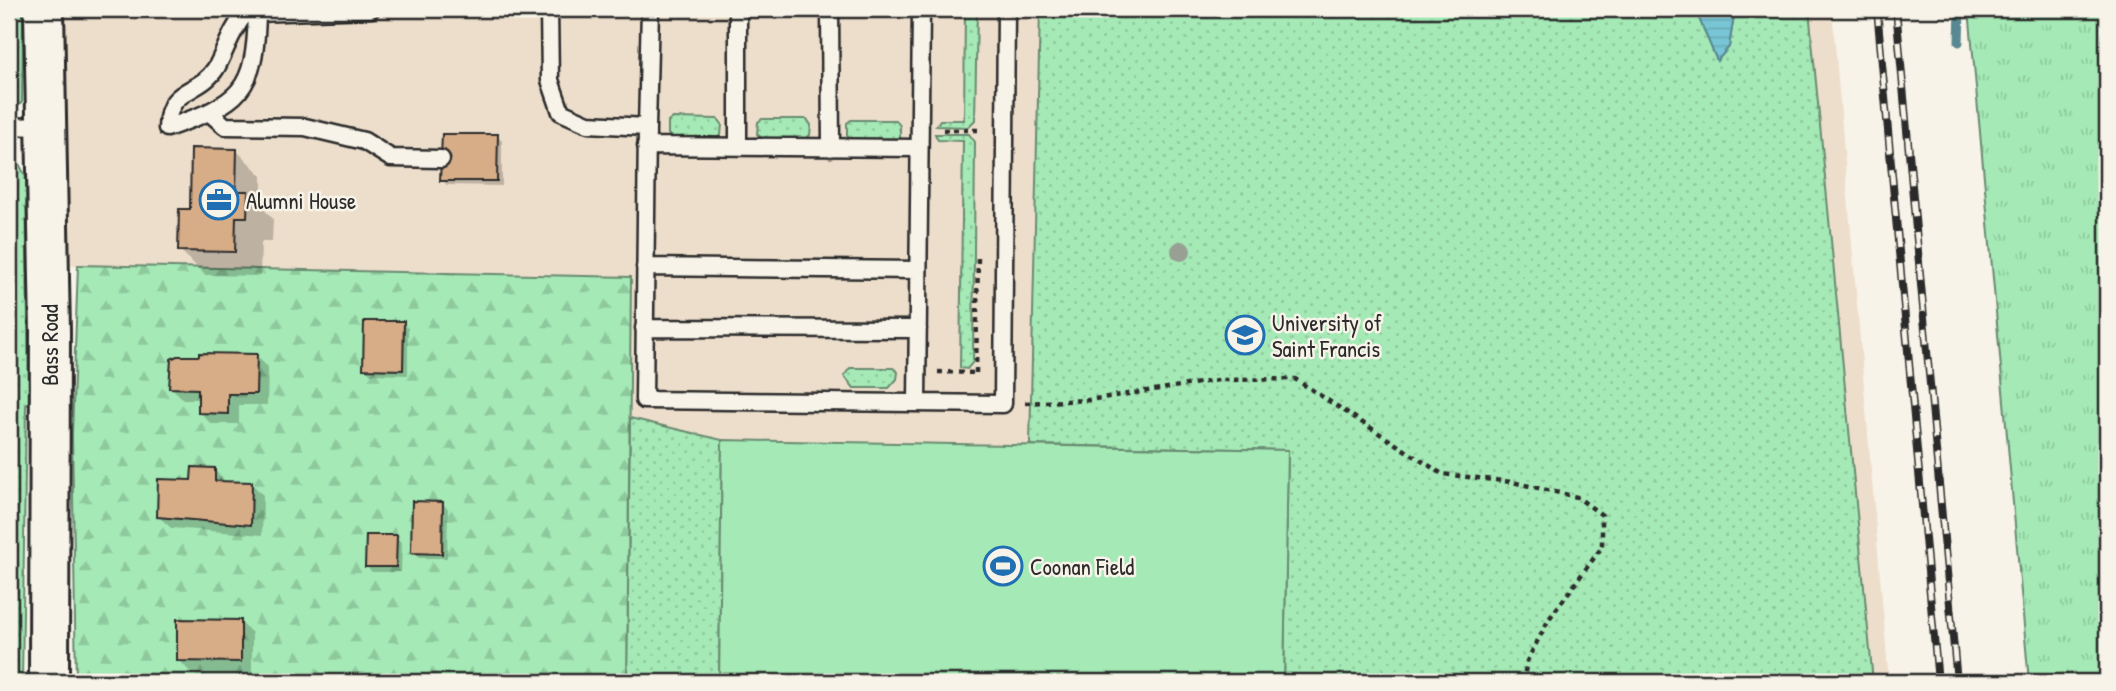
<svg xmlns="http://www.w3.org/2000/svg" width="2116" height="691" viewBox="0 0 2116 691" font-family="'Patrick Hand',sans-serif">
<style>
.built{fill:#eddecb}
.grass{fill:url(#grass-dots);stroke:#688a70;stroke-width:2}
.forest{fill:url(#forest-firs);stroke:#688a70;stroke-width:2}
.park{fill:url(#park-tufts);stroke:#688a70;stroke-width:2}
.pitch{fill:#a5eab6;stroke:#688a70;stroke-width:2}
.water{fill:url(#water-rules);stroke:#598891;stroke-width:2}
.shadow{fill:#0003}
.lines{fill:none;stroke-linecap:round;stroke-linejoin:round}
.stream{stroke:#598891;stroke-width:9}
.building{fill:#d7ad88;stroke:#2b2b2b;stroke-width:2}
.lane-casing{stroke:#2b2b2b;stroke-width:21}
.secondary-casing{stroke:#2b2b2b;stroke-width:44}
.path{stroke:#2b2b2b;stroke-width:4.5;stroke-dasharray:5 5;stroke-linecap:butt}
.lane{stroke:#f7f3e8;stroke-width:16}
.secondary{stroke:#f7f3e8;stroke-width:38}
.rail-casing{stroke:#2b2b2b;stroke-width:8}
.rail{stroke:#f7f3e8;stroke-width:5;stroke-dasharray:16;stroke-linecap:butt}
.tree{fill:#989f93}
.labels{text-anchor:middle;dominant-baseline:central;stroke-width:5;stroke-linejoin:round;paint-order:stroke}
.poi-label{font-size:23px;fill:#2b2b2b;stroke:#f7f3e8;text-anchor:start}
.street-label{font-size:23px;fill:#2b2b2b;stroke:#f7f3e8}
</style>
<defs>
<pattern id="grass-dots" width="8" height="8" patternUnits="userSpaceOnUse" patternTransform="scale(1.75)"><rect width="8" height="8" fill="#a5eab6"/><path d="M2 2h.1M6 6h.1" fill="none" stroke="#8ec99d" stroke-width="1.8" stroke-linecap="round"/></pattern>
<pattern id="forest-firs" width="22" height="20" patternUnits="userSpaceOnUse" patternTransform="scale(1.75)"><rect width="22" height="20" fill="#a5eab6"/><path d="M5 1l3.5 6h-7zM16 11l3.5 6h-7z" fill="#8ec99d"/></pattern>
<pattern id="park-tufts" width="24" height="20" patternUnits="userSpaceOnUse" patternTransform="scale(1.75)"><rect width="24" height="20" fill="#a5eab6"/><path d="M3 7l-1-3M5 7V3M7 7l1-3M15 17l-1-3M17 17v-4M19 17l1-3" fill="none" stroke="#8ec99d"/></pattern>
<pattern id="water-rules" width="6" height="5" patternUnits="userSpaceOnUse" patternTransform="scale(1.75)"><rect width="6" height="5" fill="#78c6d5"/><path d="M0 2.5h6" fill="none" stroke="#68aab7"/></pattern>
</defs>
<rect width="100%" height="100%" fill="#f7f3e8"/>
<filter id="ink" filterUnits="userSpaceOnUse"><feTurbulence type="fractalNoise" baseFrequency=".0143" numOctaves="2"/><feDisplacementMap in="SourceGraphic" scale="14" xChannelSelector="R" yChannelSelector="G"/><feConvolveMatrix kernelMatrix="1 2 1 2 8 2 1 2 1" color-interpolation-filters="sRGB"/></filter>
<g filter="url(#ink)">
<!-- built -->
<path class="built" d="M64,9H1832L1889,682H627L631,277L62,265Z"/>
<!-- grass -->
<path class="grass" d="M9,9H23L22,102L9,116Z
M965,9H977L975,120L968,127L936,126L940,120H964Z
M1040,9H1695L1717,60L1729,47L1735,9H1809L1873,682H1284L1288,450L1030,445Z
M673,118L718,119L722,124L721,135L716,138H673L668,134V122Z
M762,119H807L811,125L810,135L806,139L762,138L757,134L758,122Z
M851,120H896L900,126V137L895,140H852L847,136V123Z
M935,134H969L975,142L973,362L967,369L960,368L963,141L938,140Z
M9,155L18,162L26,177L29,403L26,404L22,682H9Z
M850,368H893L898,372L897,379L889,388H854L844,376Z
M630,418L722,440L719,682H627Z"/>
<!-- forest -->
<path class="forest" d="M78,265L631,277L627,682H76L72,434Z"/>
<!-- park -->
<path class="park" d="M1969,9H2107V682H2029Z"/>
<!-- pitch -->
<path class="pitch" d="M722,440L1288,450L1284,682H719Z"/>
<!-- water -->
<path class="water" d="M1695,9H1735L1729,47L1717,61Z"/>
<!-- shadow -->
<path class="shadow" d="M497,136L502,141V186L447,185L442,180Z
M236,150L262,176V207L273,219L272,242H261L260,276L205,275L180,250Z
M403,323L408,328V375L371,374L365,368Z
M256,356L268,367L267,405H239V424H211L200,412V399H183L171,387Z
M214,469L226,483L252,484L263,495L262,535L171,528L159,517L193,482Z
M443,504L448,509L447,558H419L413,552Z
M396,537L402,543L401,572H372L367,567Z
M240,622L252,633V673L190,672L179,660Z"/>
<g class="lines">
<!-- stream -->
<path class="stream" d="M1959,42L1960,9"/>
</g>
<!-- building -->
<path class="building" d="M442,134H498L497,181H440Z
M191,148L237,149L236,191H248L247,217H236L235,252L178,251L179,209H190Z
M364,321H404L403,370L363,369Z
M199,353L257,354L256,394H228V414L198,413V389L169,388L171,359L177,356H199Z
M192,467L215,468V481L252,482L251,525L157,517L158,479L191,480Z
M412,501L443,502L442,554L411,553Z
M366,535H397L396,567H365Z
M177,619L241,620V662L177,661Z"/>
<g class="lines">
<defs>
<path id="lane" d="M257,9V13C255,93 241,102 167,128C168,85 198,96 216,68C226,50 231,30 245,14L257,13L371,9
M549,9L550,80L561,112L588,124L647,127L644,400L1003,404L1006,9
M738,9V146
M830,9L831,148
M209,112L225,126L305,127L364,141L391,158L441,159
M9,127L45,126
M647,127L650,9
M646,146L919,148
M645,267L918,270
M644,328L918,329
M917,403L921,9"/>
<path id="secondary" d="M44,9L50,332L49,682"/>
</defs>
<!-- lane casing -->
<use href="#lane" class="lane-casing"/>
<!-- secondary casing -->
<use href="#secondary" class="secondary-casing"/>
<!-- path -->
<path class="path" d="M943,130H983
M938,372L978,373
M976,373L978,255
M1025,403L1088,400L1219,380L1295,379L1442,474L1512,482L1577,497L1602,515V547L1549,619L1527,661L1523,682"/>
<!-- lane -->
<use href="#lane" class="lane"/>
<!-- secondary -->
<use href="#secondary" class="secondary"/>
<defs>
<path id="rail" d="M1877,9L1938,682
M1896,9L1957,682"/>
</defs>
<!-- rail casing -->
<use href="#rail" class="rail-casing"/>
<!-- rail -->
<use href="#rail" class="rail"/>
</g>
<!-- trees -->
<circle class="tree" cx="1181" cy="251" r="10"/>
</g>
<!-- icons -->
<defs>
<symbol id="office-ring" viewBox="-11 -11 22 22"><circle r="9.5" fill="#f7f3e8" stroke="#1f6fb2" stroke-width="1.5"/><path d="M-6-3h4V-5.5h4V-3h4V5H-6ZM-1-4.5V-3h2v-1.5ZM-6 0V1H6V0Z" fill="#1f6fb2"/></symbol>
<symbol id="university-ring" viewBox="-11 -11 22 22"><circle r="9.5" fill="#f7f3e8" stroke="#1f6fb2" stroke-width="1.5"/><path d="M0-5L7-2L0 1L-7-2ZM-4 1L0 2.5L4 1V4Q0 6-4 4Z" fill="#1f6fb2"/></symbol>
<symbol id="stadium-ring" viewBox="-11 -11 22 22"><circle r="9.5" fill="#f7f3e8" stroke="#1f6fb2" stroke-width="1.5"/><path d="M0-5a6.5 5 0 1 0 0 10a6.5 5 0 1 0 0-10ZM-3.5-1.8h7v3.6h-7Z" fill="#1f6fb2"/></symbol>
</defs>
<g fill-rule="evenodd">
<use href="#office-ring" x="197" y="178" width="44" height="44"/>
<use href="#university-ring" x="1223" y="313" width="44" height="44"/>
<use href="#stadium-ring" x="981" y="544" width="44" height="44"/>
</g>
<g class="labels">
<!-- poi labels -->
<g class="poi-label">
<text x="246" y="200">Alumni House</text>
<text x="1272" y="322">University of<tspan x="1272" dy="26">Saint Francis</tspan></text>
<text x="1030" y="566">Coonan Field</text>
</g>
<!-- street labels -->
<g class="street-label">
<text transform="translate(49 345) rotate(-90)">Bass Road</text>
</g>
</g>
<!-- margin -->
<rect width="2116" height="691" fill="none" stroke="#f7f3e8" stroke-width="35"/>
<rect x="18" y="18" width="2081" height="656" fill="none" stroke="#2b2b2b" stroke-width="2.5" filter="url(#ink)"/>
</svg>
